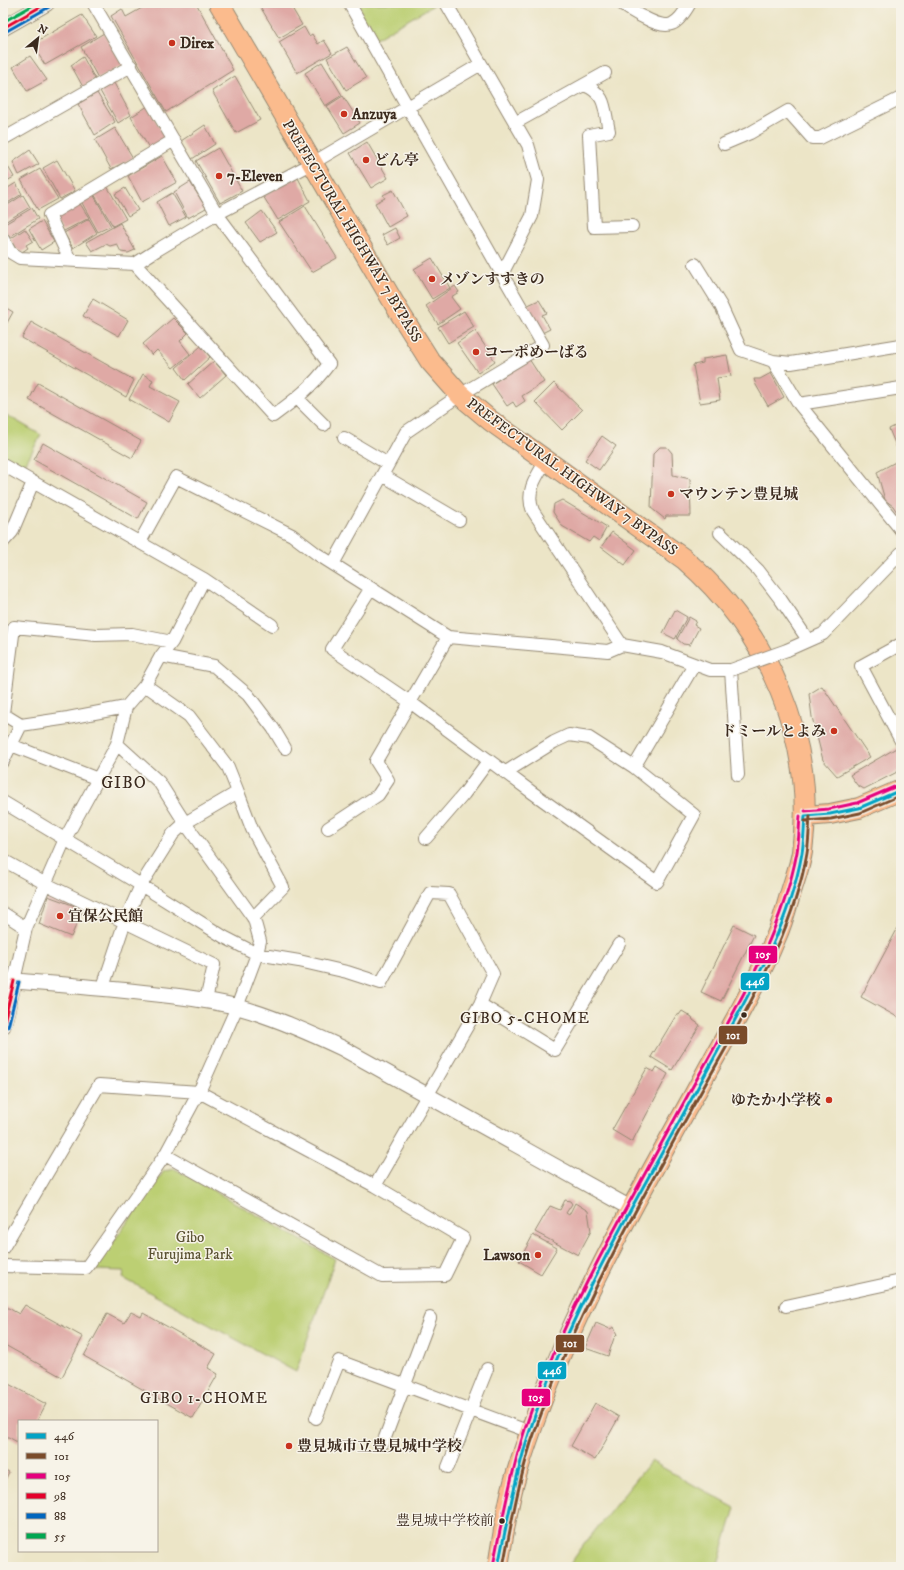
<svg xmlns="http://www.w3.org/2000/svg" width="904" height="1570" viewBox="0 0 904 1570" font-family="'IM FELL DW Pica','Noto Serif JP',serif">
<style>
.green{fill:#bccf73;stroke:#7c7c48}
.building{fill:#dfa9a5}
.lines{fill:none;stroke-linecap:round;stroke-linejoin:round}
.minor-casing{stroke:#948872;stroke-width:14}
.tertiary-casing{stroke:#948872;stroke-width:17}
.primary-casing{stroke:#948872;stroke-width:22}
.minor{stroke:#fff;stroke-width:12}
.tertiary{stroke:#fff;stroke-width:15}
.primary{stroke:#fbbb8d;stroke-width:20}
.minor-bridge-casing{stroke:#948872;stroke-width:14;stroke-linecap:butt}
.minor-bridge{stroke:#fff;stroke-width:12}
.bus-1-casing{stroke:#f7f3e8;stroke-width:6}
.bus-2-casing{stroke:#f7f3e8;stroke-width:6}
.bus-3-casing{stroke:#f7f3e8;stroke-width:6}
.bus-4-casing{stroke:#f7f3e8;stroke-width:6}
.bus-5-casing{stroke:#f7f3e8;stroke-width:6}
.bus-6-casing{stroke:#f7f3e8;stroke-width:6}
.bus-1{stroke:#03a3c5;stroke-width:3}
.bus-2{stroke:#7a4b2a;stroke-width:3}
.bus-3{stroke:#e5007d;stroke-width:3}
.bus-4{stroke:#e4002b;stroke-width:3}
.bus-5{stroke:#0065bd;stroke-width:3}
.bus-6{stroke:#00a651;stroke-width:3}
.poi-dot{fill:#c8321e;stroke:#f7f3e8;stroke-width:1.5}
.bus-dot{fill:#3b2a1e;stroke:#f7f3e8;stroke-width:1.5}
.labels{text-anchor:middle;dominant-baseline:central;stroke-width:3;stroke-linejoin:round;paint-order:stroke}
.bus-label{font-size:14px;fill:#3b2a1e;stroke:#f7f3e8;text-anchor:end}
.poi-label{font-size:15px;font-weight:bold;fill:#3b2a1e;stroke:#f7f3e8;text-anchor:start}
.street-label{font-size:15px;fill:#3b2a1e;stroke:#f7f3e8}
.park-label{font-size:15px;fill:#5b5333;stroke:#f7f3e8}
.neighbourhood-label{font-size:16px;letter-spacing:1px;fill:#3b2a1e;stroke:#f7f3e8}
.quarter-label{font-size:17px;letter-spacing:1px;fill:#3b2a1e;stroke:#f7f3e8}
.line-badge{stroke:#f7f3e8;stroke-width:1.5}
.badge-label{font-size:11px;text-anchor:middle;font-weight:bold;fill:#fff}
</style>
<rect width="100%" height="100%" fill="#f7f3e8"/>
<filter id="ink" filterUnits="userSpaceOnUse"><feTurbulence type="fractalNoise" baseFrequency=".025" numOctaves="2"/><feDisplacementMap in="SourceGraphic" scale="8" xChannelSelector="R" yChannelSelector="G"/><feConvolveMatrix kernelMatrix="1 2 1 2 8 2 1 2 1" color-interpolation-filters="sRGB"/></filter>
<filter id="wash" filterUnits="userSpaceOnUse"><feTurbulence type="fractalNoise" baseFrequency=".012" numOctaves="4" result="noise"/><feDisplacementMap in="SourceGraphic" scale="16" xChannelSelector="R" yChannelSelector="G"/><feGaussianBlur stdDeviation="0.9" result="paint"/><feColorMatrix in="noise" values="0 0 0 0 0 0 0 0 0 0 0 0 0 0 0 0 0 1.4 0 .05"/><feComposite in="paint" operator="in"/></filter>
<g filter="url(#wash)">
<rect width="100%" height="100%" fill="#ece5c7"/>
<!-- green -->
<path class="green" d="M354,3H437L374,40Z
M3,413L41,435L22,470L3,459Z
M175,1169L335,1259L296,1372L123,1278L124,1271L93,1270L164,1171Z
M651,1461L735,1508L717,1567H568L585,1543Z"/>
<g id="blocks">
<!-- building -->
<path class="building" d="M151,3H196L233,70L166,112L111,16L122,9L126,17Z
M258,3H289L302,25L279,38Z
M82,15L96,36L45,65L32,44Z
M304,27L309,36L312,34L318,44L324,40L332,53L297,73L279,42Z
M104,33L123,65L98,78L81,47Z
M347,47L366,78L346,90L327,58Z
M30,56L47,80L27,91L13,67Z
M83,57L95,79L83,87L71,65Z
M322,62L342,95L325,106L305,73Z
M235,76L260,120L236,133L212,91Z
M114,83L131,115L118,123L100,91Z
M97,93L115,122L95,135L78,104Z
M343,96L360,123L344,133L327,106Z
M148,106L166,139L149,148L131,117Z
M205,125L215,144L192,159L181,141Z
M115,128L133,158L111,169L95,140Z
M367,142L388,178L371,188L350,153Z
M218,148L242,191L220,203L196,161Z
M30,150L39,164L19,175L13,162Z
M162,156L177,182L142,202L128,176Z
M3,158L14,177L3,183Z
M57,160L75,191L60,199L43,168Z
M40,169L58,199L38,210L21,180Z
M297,176L310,201L278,220L263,196Z
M190,182L206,208L188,218L174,192Z
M16,183L22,194L3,206V191Z
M107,186L126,219L113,226L94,194Z
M125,188L138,210L128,216L115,194Z
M393,190L407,216L388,227L375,203L385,198L383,195Z
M172,193L186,217L169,226L157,202Z
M93,194L111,226L98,232L81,201Z
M23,195L30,207L3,223V208Z
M79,202L89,218L62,232L53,217Z
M305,206L337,258L312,272L279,222Z
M32,208L38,219L9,237L3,225Z
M262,211L277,232L260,242L246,223Z
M89,219L97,233L73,248L64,233Z
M42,221L54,242L41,250L29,229Z
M120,223L135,250L128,253L121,252L117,244L110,246L106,244L92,251L86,242Z
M395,228L400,238L388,245L382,235Z
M25,229L33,241L26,245L28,248L22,252L16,249L10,239Z
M432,258L450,288L432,299L414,269Z
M455,286L459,292L451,297L460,309L438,324L426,306Z
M93,299L128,320L119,336L83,316Z
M539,300L547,313L542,315L550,329L540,334L526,306Z
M3,306L13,312L3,330Z
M464,311L474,327L448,343L438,327Z
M173,318L188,333L180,341L190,354L173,368L157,350L152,355L143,344Z
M31,322L134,380L126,397L22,338Z
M475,331L495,361L478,373L457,343Z
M201,346L210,357L185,380L176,368Z
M727,355L731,376L717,378L720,400L700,403L693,365L703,363V359Z
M529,359L544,382L522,396L525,401L516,407L513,402L507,406L492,384Z
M214,361L226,375L200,398L188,384Z
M771,373L784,397L768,406L756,385L754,379H760Z
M143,374L153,380L150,386L180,402L169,422L129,399Z
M38,383L141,441L132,458L29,400Z
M554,383L582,410L562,430L535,402Z
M901,423V458L889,429Z
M602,436L616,446L599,470L585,460Z
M43,443L147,502L138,519L34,460Z
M660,447H667L672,453L673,475L690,479L691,516H666L665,519L651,508L653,454Z
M901,459V518L893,506L885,500L877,472Z
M562,500L607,527L599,541L593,537L589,542L562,526L553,512L554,504Z
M612,532L636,550L625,565L601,547Z
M675,610L687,617L675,639L663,633Z
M689,617L696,621L694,625L699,628L690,645L683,644L677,639Z
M822,686L870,757L837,776L823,760L812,717L809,694Z
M898,747L901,753V770L864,789L857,785L850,775Z
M48,896L83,909L71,937L39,924Z
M901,922V1019L861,997Z
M734,925L754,935L721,1001L701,992Z
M682,1011L692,1017L693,1020L700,1025L672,1070L651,1057L677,1014L679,1015Z
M657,1067L668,1074L632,1142L612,1130L647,1068L654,1072Z
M565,1200L570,1201L572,1204L566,1213L569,1215L575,1203L588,1211L591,1231L578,1255L535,1232L550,1206L560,1210Z
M533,1235L557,1248L541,1274L519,1261Z
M3,1305L19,1314L25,1305L83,1337L62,1377L3,1344Z
M131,1312L141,1317L143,1313L216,1354L208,1368L218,1374L193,1418L84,1356L107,1314L124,1323Z
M596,1323L610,1329L614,1327L617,1335L614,1338L608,1356L585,1348Z
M3,1381L46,1404L37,1421H19V1443L3,1434Z
M595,1403L619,1417L595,1460L571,1446Z
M3,1469L9,1472L3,1484Z"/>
</g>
</g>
<g filter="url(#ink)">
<use href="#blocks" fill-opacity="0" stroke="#948872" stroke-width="1"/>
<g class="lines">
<defs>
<path id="minor" d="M93,3L217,214L329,364C312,387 296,399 273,416L135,264
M349,3L502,274
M621,3C628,9 636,14 645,18C669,31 677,26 690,3
M584,85C607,94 604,109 609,131L589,135L594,227L632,226
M515,123L605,73
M3,139L131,66
M724,144L750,133L788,111L812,138H820L901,98
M3,239L10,252L20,258L135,264L157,250L217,214L311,164L481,64
M70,260L49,215L174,140
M695,264L721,306L741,350L773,361L799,404L901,530
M773,361L791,363L901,345
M297,398L324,425
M799,404L901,388
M344,438L388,464
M546,461C536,477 525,492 533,511L622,645
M3,465L204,579L272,625
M382,475L459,520
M720,533L758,570L781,600L808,640
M3,542L12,532L33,482
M140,542L176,477L292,535L317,554L448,637L608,651L622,645L662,652L710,670H731L738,775
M333,564L406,432L460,395L543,345L502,274L532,216L538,180L528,145L446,3
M371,588L332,649L410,702L533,793L657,882L694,815L634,767L589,738L569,735L554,742L506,772
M901,644L861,666L901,741
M787,650L823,634L901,553
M161,656L214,666L248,695L273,728L285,748
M3,713L14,627L96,635L132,634L172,642
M3,714L21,725L68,718L126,707
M11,745L98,779
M3,761L21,725
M634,767L694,665
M238,792L252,829L283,887L253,918
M3,802L141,885L224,937L257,954L299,961L347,972L381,983L430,893L449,894L493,974L480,1004L375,1186
M328,828L378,795L388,780L376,761L448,637
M426,838L464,794L489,760
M3,860L46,884L214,965L206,1000
M3,913L26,928
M14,981L26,928L65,839L117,744L126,707L145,685L161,656L172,642L204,579
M103,987L125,921L141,885L173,834L185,823L238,792L228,767L189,716L145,685
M480,1004L555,1050L619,944
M3,1248L99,1085L199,1092L375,1186L463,1238L445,1275L382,1276L165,1155
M3,1266L86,1268L165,1155L199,1092L237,1007L257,954L260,941L254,919L185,823L159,782L117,744
M786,1306L901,1281
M316,1418L339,1361L530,1432
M383,1443L430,1318
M448,1467L487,1369"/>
<path id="tertiary" d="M3,28L47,3
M3,980C55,984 106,988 157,994C184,997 211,1000 238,1007C274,1017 308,1032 342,1048L632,1209
M3,1026L14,981"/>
<path id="primary" d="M219,3L398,310L430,361L460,395L491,421L684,559C768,632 817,740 802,852C800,866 794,881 790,895C786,909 782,924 776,937C755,989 725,1037 699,1086C642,1188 584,1291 542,1400C531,1430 520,1459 512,1490C506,1515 502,1541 498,1567
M805,816L830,814L859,808L901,790"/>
</defs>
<!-- minor casing -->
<use href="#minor" class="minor-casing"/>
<!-- tertiary casing -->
<use href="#tertiary" class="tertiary-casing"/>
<!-- primary casing -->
<use href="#primary" class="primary-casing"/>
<!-- minor -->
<use href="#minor" class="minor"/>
<!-- tertiary -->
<use href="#tertiary" class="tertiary"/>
<!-- primary -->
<use href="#primary" class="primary"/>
<defs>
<path id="minor-bridge" d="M731,670L787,650"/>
</defs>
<!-- minor-bridge casing -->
<use href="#minor-bridge" class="minor-bridge-casing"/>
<!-- minor-bridge -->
<use href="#minor-bridge" class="minor-bridge"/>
<defs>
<path id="bus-1" d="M805,816L830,814L859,808L901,790
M498,1567C506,1525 514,1484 526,1443C551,1361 591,1283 632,1207C659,1158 686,1109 713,1060C749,994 789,927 802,853C804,841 804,828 805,816"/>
<path id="bus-2" d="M805,821L831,819L860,813L901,795
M503,1567C511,1525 518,1484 531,1443C564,1343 614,1249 665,1157C685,1120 706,1083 727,1046C760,985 795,922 807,853C809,841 809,829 810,816"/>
<path id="bus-3" d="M805,811L829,809L857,803L899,785
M493,1566C501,1524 509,1483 521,1442C546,1359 587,1279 629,1203C655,1155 681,1107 708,1059C744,994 783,927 797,852C799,840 799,828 800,816"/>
<path id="bus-4" d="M3,28L47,3
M3,1026L14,981"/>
<path id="bus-5" d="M5,32L49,7
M8,1027L19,982"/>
<path id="bus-6" d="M3,22L37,3"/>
</defs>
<!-- bus-1 casing -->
<use href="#bus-1" class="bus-1-casing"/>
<!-- bus-2 casing -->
<use href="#bus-2" class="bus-2-casing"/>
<!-- bus-3 casing -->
<use href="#bus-3" class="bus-3-casing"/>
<!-- bus-4 casing -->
<use href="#bus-4" class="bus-4-casing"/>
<!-- bus-5 casing -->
<use href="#bus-5" class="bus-5-casing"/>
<!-- bus-6 casing -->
<use href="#bus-6" class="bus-6-casing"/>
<!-- bus-1 -->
<use href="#bus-1" class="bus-1"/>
<!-- bus-2 -->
<use href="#bus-2" class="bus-2"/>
<!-- bus-3 -->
<use href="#bus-3" class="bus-3"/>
<!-- bus-4 -->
<use href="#bus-4" class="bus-4"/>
<!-- bus-5 -->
<use href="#bus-5" class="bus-5"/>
<!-- bus-6 -->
<use href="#bus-6" class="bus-6"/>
</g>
</g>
<!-- markers -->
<g class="poi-dot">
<circle cx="172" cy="43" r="4"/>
<circle cx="344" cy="114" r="4"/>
<circle cx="366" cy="160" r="4"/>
<circle cx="219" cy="176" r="4"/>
<circle cx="432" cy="279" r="4"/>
<circle cx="476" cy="352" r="4"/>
<circle cx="671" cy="494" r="4"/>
<circle cx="834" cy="731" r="4"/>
<circle cx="60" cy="916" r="4"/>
<circle cx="829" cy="1100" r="4"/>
<circle cx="538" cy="1255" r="4"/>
<circle cx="289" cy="1446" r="4"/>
</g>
<g class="bus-dot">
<circle cx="744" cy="1015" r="3.5"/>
<circle cx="502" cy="1521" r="3.5"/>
</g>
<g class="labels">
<!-- bus labels -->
<g class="bus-label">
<text x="494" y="1521">豊見城中学校前</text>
</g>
<!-- poi labels -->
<g class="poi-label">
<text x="180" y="43">Direx</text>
<text x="352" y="114">Anzuya</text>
<text x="374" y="160">どん亭</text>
<text x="227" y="176">7-Eleven</text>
<text x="440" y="279">メゾンすすきの</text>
<text x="484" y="352">コーポめーばる</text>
<text x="679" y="494">マウンテン豊見城</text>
<text x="826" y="731" text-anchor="end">ドミールとよみ</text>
<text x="68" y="916">宜保公民館</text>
<text x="821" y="1100" text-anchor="end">ゆたか小学校</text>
<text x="530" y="1255" text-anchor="end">Lawson</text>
<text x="297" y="1446">豊見城市立豊見城中学校</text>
</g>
<!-- street labels -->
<g class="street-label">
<text transform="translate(352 231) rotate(59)">PREFECTURAL HIGHWAY 7 BYPASS</text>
<text transform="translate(572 477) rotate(36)">PREFECTURAL HIGHWAY 7 BYPASS</text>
</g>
<!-- park labels -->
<g class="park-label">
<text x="190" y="1237">Gibo<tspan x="190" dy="17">Furujima Park</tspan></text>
</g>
<!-- neighbourhood labels -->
<g class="neighbourhood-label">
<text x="525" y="1018">GIBO 5-CHOME</text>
<text x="204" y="1398">GIBO 1-CHOME</text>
</g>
<!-- quarter labels -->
<g class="quarter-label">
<text x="124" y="783">GIBO</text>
</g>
</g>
<g class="line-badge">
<rect x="748" y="945" width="30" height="19" rx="4" fill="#e5007d"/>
<rect x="740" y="972" width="30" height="19" rx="4" fill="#03a3c5"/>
<rect x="718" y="1025" width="30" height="20" rx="4" fill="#7a4b2a"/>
<rect x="555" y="1334" width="30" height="19" rx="4" fill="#7a4b2a"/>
<rect x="537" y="1361" width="30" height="19" rx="4" fill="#03a3c5"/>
<rect x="521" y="1388" width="30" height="19" rx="4" fill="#e5007d"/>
</g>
<g class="badge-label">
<text x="763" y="958">105</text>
<text x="755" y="985">446</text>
<text x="733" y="1039">101</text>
<text x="570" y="1347">101</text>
<text x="552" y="1374">446</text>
<text x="536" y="1401">105</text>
</g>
<!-- margin -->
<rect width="904" height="1570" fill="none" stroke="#f7f3e8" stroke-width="16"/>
<!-- legend -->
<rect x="18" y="1420" width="140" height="132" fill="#f7f3e8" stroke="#aca397"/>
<rect x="26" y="1433" width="20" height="6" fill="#03a3c5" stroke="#aca397"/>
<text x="54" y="1440" font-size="12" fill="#3b2a1e">446</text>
<rect x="26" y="1453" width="20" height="6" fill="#7a4b2a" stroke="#aca397"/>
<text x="54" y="1460" font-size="12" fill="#3b2a1e">101</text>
<rect x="26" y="1473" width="20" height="6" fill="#e5007d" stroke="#aca397"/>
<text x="54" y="1480" font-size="12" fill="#3b2a1e">105</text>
<rect x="26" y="1493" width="20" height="6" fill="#e4002b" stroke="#aca397"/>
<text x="54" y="1500" font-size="12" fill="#3b2a1e">98</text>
<rect x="26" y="1513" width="20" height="6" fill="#0065bd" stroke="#aca397"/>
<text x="54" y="1520" font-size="12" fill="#3b2a1e">88</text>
<rect x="26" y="1533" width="20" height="6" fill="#00a651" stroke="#aca397"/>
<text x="54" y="1540" font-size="12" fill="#3b2a1e">55</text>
<!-- north arrow -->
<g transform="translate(38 38) rotate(29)" stroke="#f7f3e8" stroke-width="3" paint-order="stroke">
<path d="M0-3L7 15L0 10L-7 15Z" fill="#3b2a1e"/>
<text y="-6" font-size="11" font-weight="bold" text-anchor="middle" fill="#3b2a1e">N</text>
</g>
</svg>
